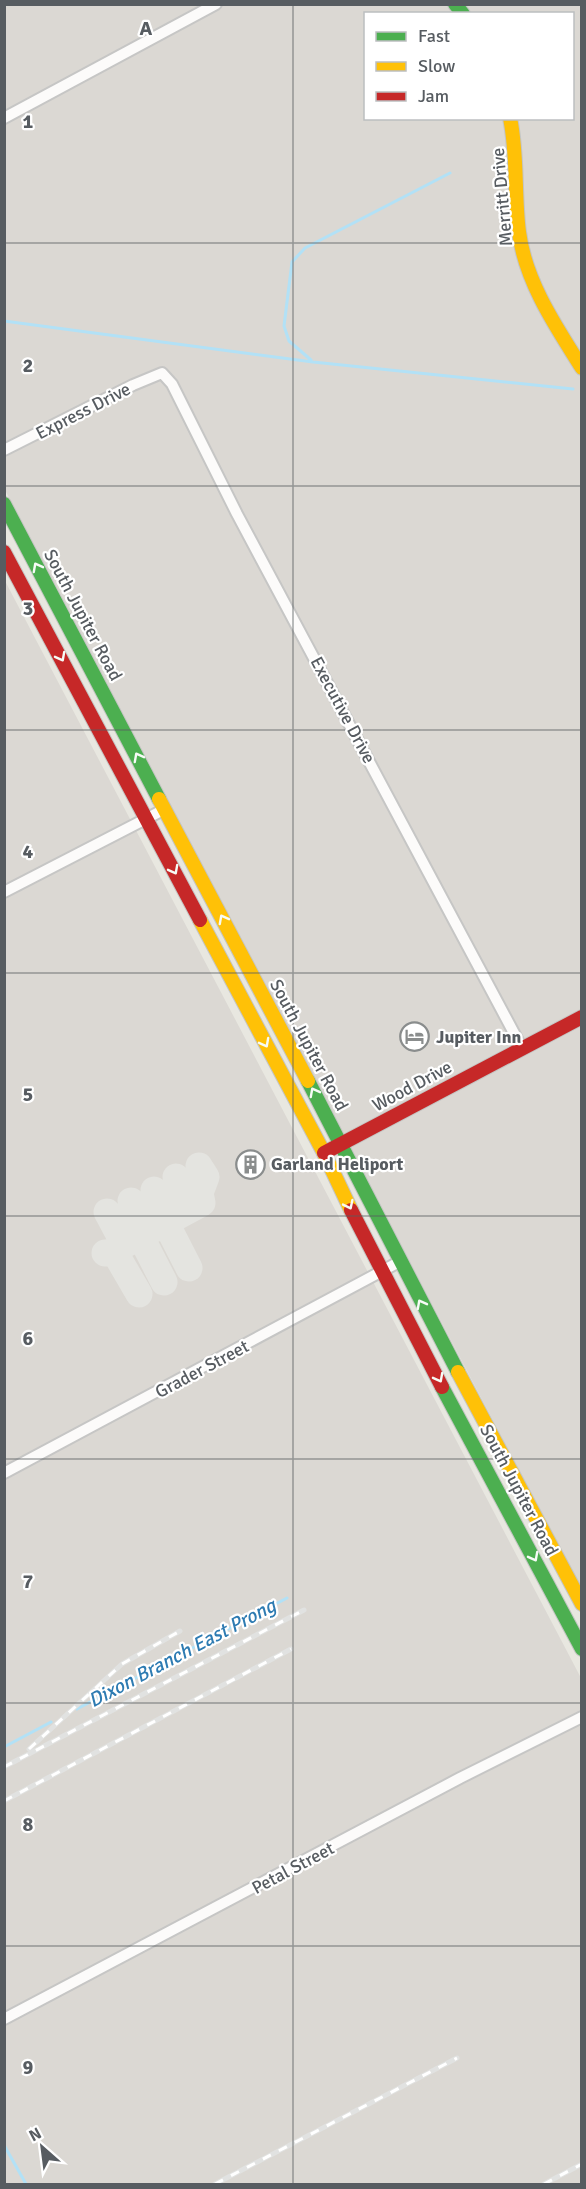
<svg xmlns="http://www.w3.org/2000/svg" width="586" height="2189" viewBox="0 0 586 2189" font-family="Signika,sans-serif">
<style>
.industrial{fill:#dbd8d3;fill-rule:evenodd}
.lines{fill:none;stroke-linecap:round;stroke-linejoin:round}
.stream{stroke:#b2e1f6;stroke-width:3}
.taxiway{stroke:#e4e4e0;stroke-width:27}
.street-casing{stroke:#c6c6c5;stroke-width:14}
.fast-casing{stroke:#c4c5c3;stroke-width:16}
.slow-casing{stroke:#c4c5c3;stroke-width:16}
.jam-casing{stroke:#c4c5c3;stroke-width:16}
.street{stroke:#fcfbfa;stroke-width:10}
.fast{stroke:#4caf50;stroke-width:14}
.slow{stroke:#ffc107;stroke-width:14}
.jam{stroke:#c62828;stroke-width:14}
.rail-casing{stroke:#e1e2e1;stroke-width:5}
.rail{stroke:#fff;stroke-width:3;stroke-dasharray:9;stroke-linecap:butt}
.oneway{stroke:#f6fbf6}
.grid{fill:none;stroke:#575c61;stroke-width:1.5;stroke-opacity:0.55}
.labels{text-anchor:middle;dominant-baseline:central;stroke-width:4.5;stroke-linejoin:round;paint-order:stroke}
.street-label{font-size:18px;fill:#575c61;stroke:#fff}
.poi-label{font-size:18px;font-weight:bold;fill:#575c61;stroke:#fff;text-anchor:start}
.water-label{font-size:20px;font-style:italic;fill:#2d7bb2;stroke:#fff}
.grid-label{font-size:20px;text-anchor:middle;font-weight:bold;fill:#575c61;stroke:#fff;stroke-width:4.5;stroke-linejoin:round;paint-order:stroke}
</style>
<rect width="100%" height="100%" fill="#e8e7e0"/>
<!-- industrial -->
<path class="industrial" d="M4,5H581V1588L5,490ZM366,14H572V118H366Z
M4,579L581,1678V2184H5Z"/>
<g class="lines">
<!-- stream -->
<path class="stream" d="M4,321L313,362L573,389
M311,360L289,341L284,326L292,262L305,248L450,173
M77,1709L287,1598
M4,1747L51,1722
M4,2145L26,2184"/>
<!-- taxiway -->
<path class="taxiway" d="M176,1177L191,1204L190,1209
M154,1190L168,1217L167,1222
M131,1201L146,1229L144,1234
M107,1212L123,1242L121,1247
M162,1225L168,1227L189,1268
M138,1238L143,1241L164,1282
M114,1251L139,1294
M105,1253H109L202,1203L200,1193L206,1177L199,1166"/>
<defs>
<path id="street" d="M4,118L216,4
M4,450L133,385L162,373L172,384L237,514L522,1048
M4,892L165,809
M4,1473L399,1262
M4,2019L460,1778L582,1717"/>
<path id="fast" d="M455,4L463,14
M4,504L159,799
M308,1081L458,1372
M442,1387L582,1649"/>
<path id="slow" d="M510,118C518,156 514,194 519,232C525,281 556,327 582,368
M159,799L308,1081
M200,920L324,1153L351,1210
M458,1372L582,1604"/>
<path id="jam" d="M4,552L200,920
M324,1153L582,1017
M351,1210L442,1387"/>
</defs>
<!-- street casing -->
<use href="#street" class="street-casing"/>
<!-- fast casing -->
<use href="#fast" class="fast-casing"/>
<!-- slow casing -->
<use href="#slow" class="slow-casing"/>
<!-- jam casing -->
<use href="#jam" class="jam-casing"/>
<!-- street -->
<use href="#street" class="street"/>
<!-- fast -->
<use href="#fast" class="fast"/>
<!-- slow -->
<use href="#slow" class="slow"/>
<!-- jam -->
<use href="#jam" class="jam"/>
<defs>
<path id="rail" d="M29,1749L122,1664L180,1631
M4,1767L304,1610
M4,1801L291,1649
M215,2184L457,2058
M544,2184L582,2164"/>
</defs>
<!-- rail casing -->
<use href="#rail" class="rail-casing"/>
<!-- rail -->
<use href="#rail" class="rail"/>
</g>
<!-- one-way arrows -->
<defs><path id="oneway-chevron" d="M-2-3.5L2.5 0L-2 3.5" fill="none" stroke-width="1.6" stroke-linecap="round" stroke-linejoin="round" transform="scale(1.5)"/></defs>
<g class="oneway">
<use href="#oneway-chevron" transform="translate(37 567) rotate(-118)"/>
<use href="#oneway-chevron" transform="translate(61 657) rotate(62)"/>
<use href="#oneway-chevron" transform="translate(138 757) rotate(-118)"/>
<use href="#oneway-chevron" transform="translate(174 870) rotate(62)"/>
<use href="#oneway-chevron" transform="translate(223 919) rotate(-118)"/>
<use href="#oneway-chevron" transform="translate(265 1043) rotate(62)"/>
<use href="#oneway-chevron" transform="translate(314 1092) rotate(-118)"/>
<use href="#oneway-chevron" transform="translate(349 1205) rotate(64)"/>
<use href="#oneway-chevron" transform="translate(421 1304) rotate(-118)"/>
<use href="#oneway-chevron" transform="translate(439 1378) rotate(62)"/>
<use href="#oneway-chevron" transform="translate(534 1557) rotate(62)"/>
</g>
<!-- grid -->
<path class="grid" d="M293,4V2184M4,243H582M4,486H582M4,730H582M4,973H582M4,1216H582M4,1459H582M4,1703H582M4,1946H582"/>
<!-- icons -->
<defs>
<symbol id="hotel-ring" viewBox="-11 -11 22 22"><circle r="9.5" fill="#fff" stroke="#8a8d8d" stroke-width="1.5"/><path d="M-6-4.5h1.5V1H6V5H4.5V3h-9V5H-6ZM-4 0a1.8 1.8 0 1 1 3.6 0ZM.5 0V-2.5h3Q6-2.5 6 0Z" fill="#8a8d8d"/></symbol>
<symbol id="building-ring" viewBox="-11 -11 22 22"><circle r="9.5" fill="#fff" stroke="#8a8d8d" stroke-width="1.5"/><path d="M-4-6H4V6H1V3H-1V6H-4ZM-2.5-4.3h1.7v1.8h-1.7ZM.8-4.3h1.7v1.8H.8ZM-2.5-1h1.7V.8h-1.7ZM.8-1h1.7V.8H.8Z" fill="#8a8d8d"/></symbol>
</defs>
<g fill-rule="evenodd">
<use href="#hotel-ring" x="398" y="1020" width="33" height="33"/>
<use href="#building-ring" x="234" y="1148" width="33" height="33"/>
</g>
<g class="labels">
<!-- street labels -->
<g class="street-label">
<text transform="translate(502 197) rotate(-95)">Merritt Drive</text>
<text transform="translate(83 411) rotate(-27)">Express Drive</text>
<text transform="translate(83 615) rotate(62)">South Jupiter Road</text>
<text transform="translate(343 710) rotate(62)">Executive Drive</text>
<text transform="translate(309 1045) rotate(62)">South Jupiter Road</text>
<text transform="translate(412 1086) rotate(-28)">Wood Drive</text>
<text transform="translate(202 1369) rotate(-28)">Grader Street</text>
<text transform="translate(519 1490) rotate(62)">South Jupiter Road</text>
<text transform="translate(293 1868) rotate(-28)">Petal Street</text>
</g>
<!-- poi labels -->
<g class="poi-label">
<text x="436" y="1037">Jupiter Inn</text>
<text x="271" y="1164">Garland Heliport</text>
</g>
<!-- water labels -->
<g class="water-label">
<text transform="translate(182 1653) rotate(-28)">Dixon Branch East Prong</text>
</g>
</g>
<g class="grid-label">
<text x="146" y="35">A</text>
<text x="28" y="128">1</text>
<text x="28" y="372">2</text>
<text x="28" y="615">3</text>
<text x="28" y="858">4</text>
<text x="28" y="1101">5</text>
<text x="28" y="1345">6</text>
<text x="28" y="1588">7</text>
<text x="28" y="1831">8</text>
<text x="28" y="2074">9</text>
</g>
<!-- border -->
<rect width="586" height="2189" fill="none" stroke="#575c61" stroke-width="12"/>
<!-- legend -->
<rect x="364" y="12" width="210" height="108" fill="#ffffff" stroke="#bcbec0" stroke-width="1.5"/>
<rect x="376" y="32" width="30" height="9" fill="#4caf50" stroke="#bcbec0" stroke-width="1.5"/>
<text x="418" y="42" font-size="18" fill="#575c61">Fast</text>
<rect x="376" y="62" width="30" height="9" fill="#ffc107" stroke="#bcbec0" stroke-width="1.5"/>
<text x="418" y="72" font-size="18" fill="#575c61">Slow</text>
<rect x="376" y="92" width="30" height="9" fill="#c62828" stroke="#bcbec0" stroke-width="1.5"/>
<text x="418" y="102" font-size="18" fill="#575c61">Jam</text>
<!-- north arrow -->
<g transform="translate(42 2147) rotate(332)" stroke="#ffffff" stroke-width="4.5" paint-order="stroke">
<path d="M0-4.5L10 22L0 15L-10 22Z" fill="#575c61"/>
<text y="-9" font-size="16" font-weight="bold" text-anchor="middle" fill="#575c61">N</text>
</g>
</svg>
